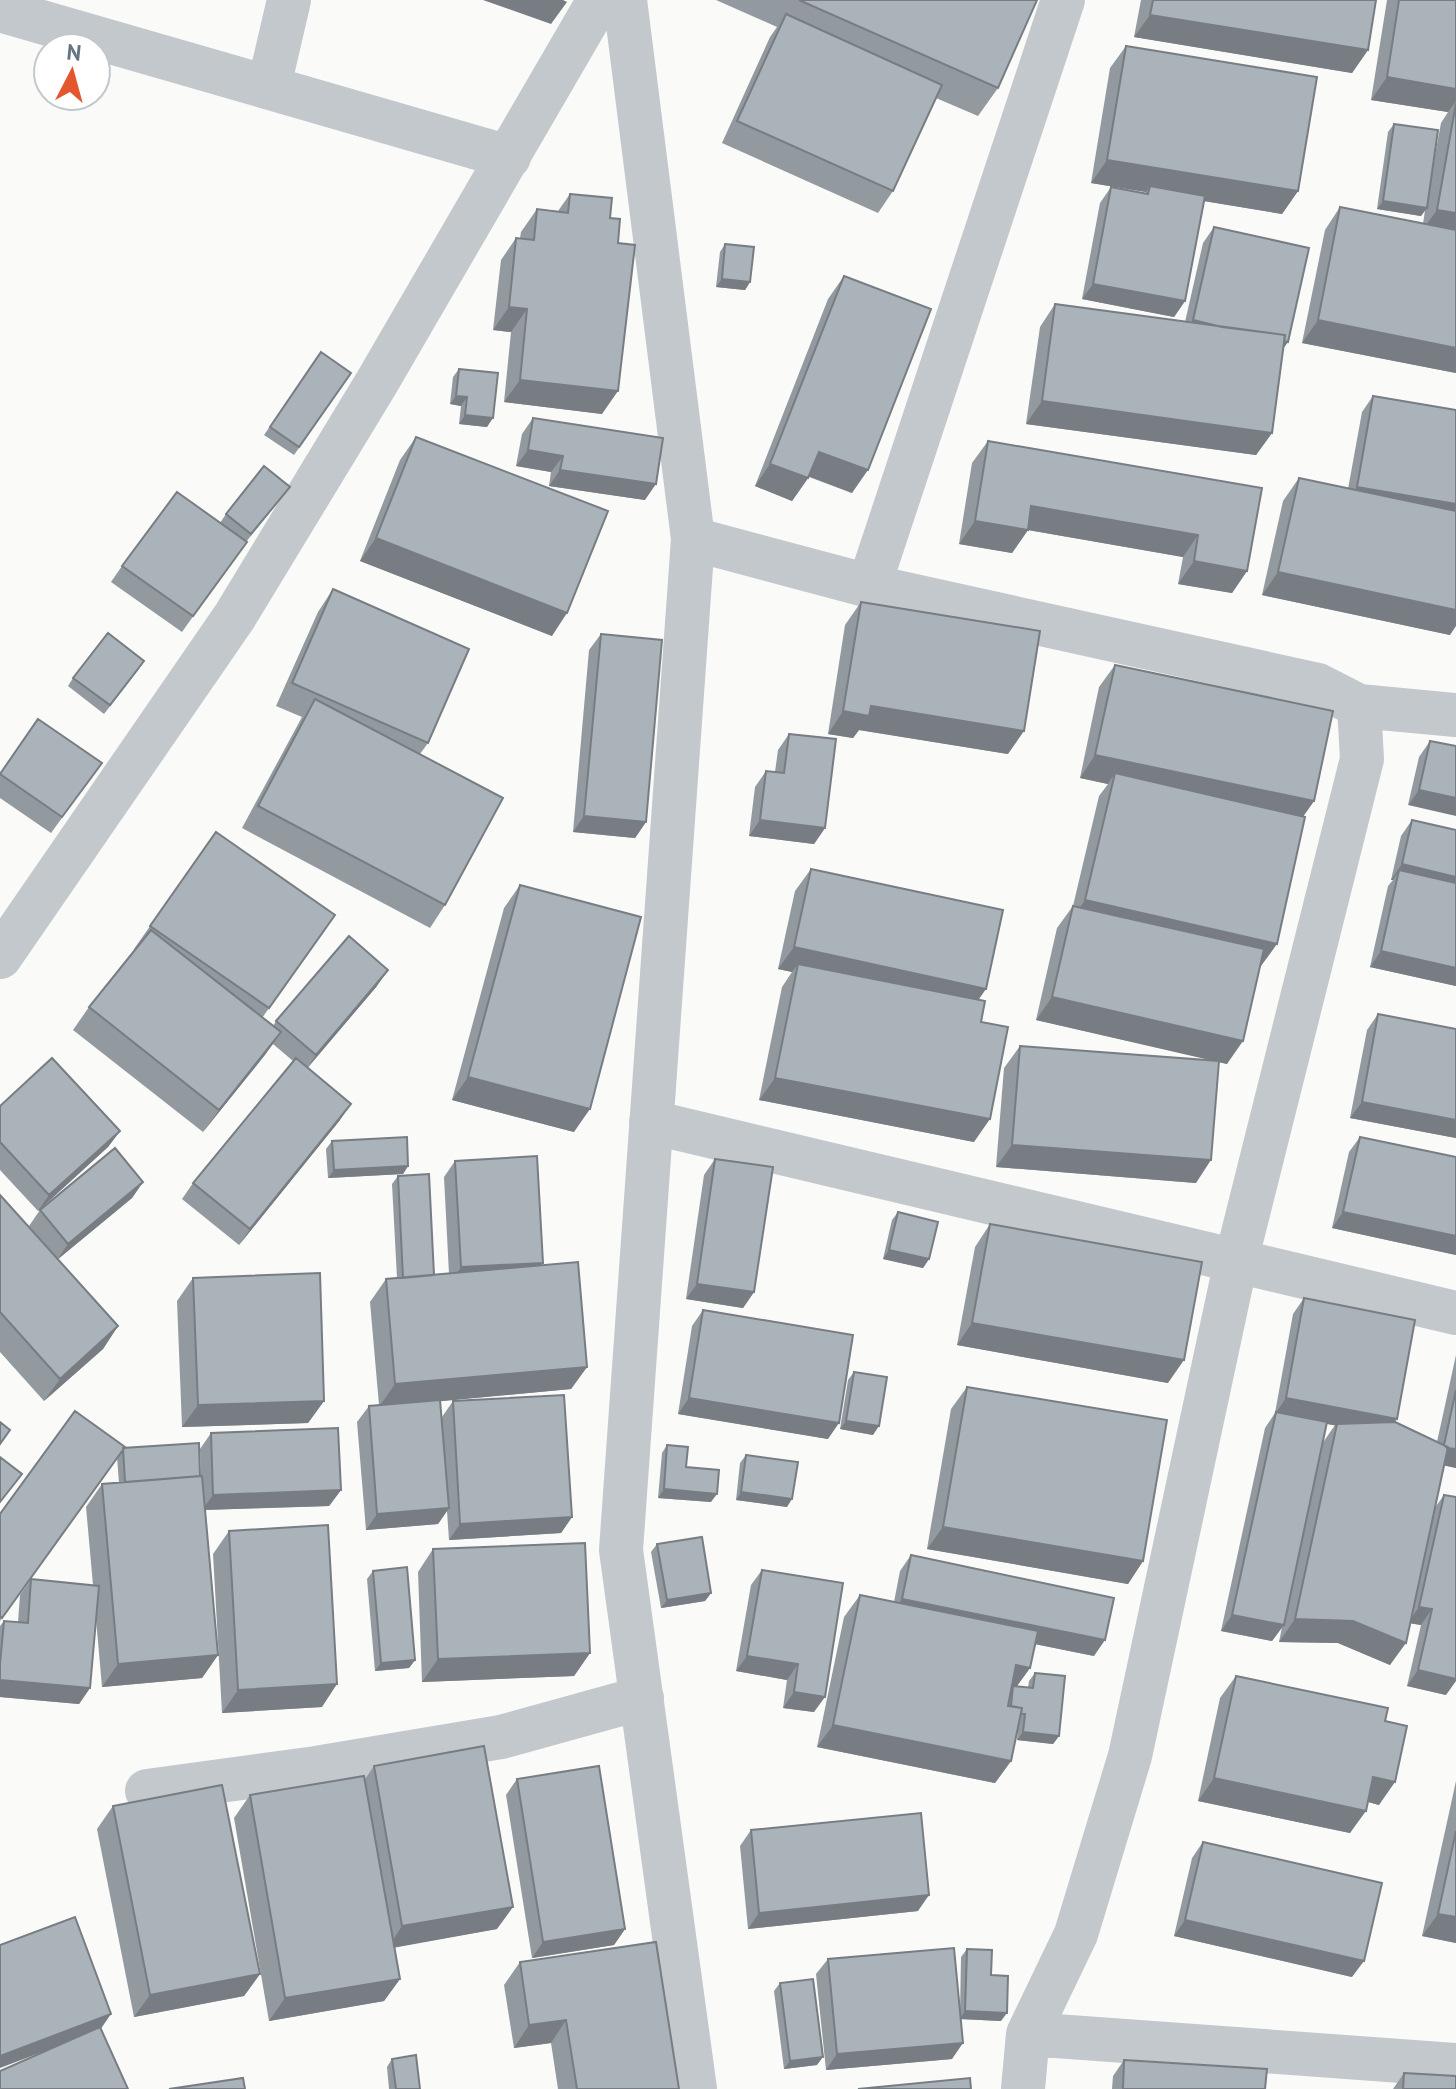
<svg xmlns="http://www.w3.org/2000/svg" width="1456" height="2089" viewBox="0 0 1456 2089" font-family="'PT Sans',sans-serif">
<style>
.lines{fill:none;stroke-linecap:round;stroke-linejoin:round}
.minor{stroke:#c3c8cc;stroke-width:44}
.wall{fill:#929a9f;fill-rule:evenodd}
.shaded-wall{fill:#777d82}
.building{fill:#aab3b9;stroke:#777d82;stroke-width:2}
</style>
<rect width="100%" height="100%" fill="#fafaf8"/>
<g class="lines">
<!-- minor -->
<path class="minor" d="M625,0L693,539L869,586L1318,685L1359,706L1362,759L1236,1261L1130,1756L1076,1934L1028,2034L1023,2089
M0,10L509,157
M269,86L289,0
M693,539L621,1550L695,2089
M869,586L1063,0
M1359,706L1456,715
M0,957L235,616L377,382L599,0
M651,1122L1456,1313
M147,1791L316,1768L501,1737L642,1698
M1028,2034L1456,2065"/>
</g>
<!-- wall -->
<path class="wall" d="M716,0H1037L998,88L978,116L936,98L893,191L878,213L722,143L770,37L777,27Z
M1141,0H1376L1368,50L1352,73L1134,37Z
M1387,0H1456V373L1302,343L1325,230L1340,207L1423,224L1425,210L1421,216L1377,209L1388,132L1394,124L1432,171L1441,123L1448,112L1371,100Z
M1126,46L1298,191L1282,214L1204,201L1185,301L1174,317L1082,299L1100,203L1111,187L1145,193L1146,192L1091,183L1110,68Z
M570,194L610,218L602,414L504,402L511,332L493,330L501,260L516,238H520L521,232L537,209L558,211Z
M1214,227L1288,342L1283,348L1272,433L1256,455L1026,424L1040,327L1055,304L1185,322L1203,243Z
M725,244L750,282L745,290L716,287L720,252Z
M844,276L852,493L809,477L792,501L755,486L828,299Z
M321,352L351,373L294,455L264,435Z
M459,369L487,427L459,424L461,406L450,404L453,377Z
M1373,396L1450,635L1262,595L1283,501L1299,478L1348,489L1362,412Z
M533,418L645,500L549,486L551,472L516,466L522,434Z
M416,437L552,636L360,561L400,460Z
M988,441L1262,488L1247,571L1232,593L1178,584L1183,557L1028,530L1012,553L959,544L972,463Z
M290,487L246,542L182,632L111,582L122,566L220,523L226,514Z
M333,589L428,743L420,754L445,905L430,928L242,828L302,717L276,706L318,612Z
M861,602L1008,754L859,730L853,738L828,734L845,625Z
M601,634L646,822L635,838L573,832L589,650Z
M1115,665L1314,801L1303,816L1260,966L1227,1064L1219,1062L1196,1183L996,1167L1004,1068L1020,1046L1212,1060L1036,1020L1057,928L1073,906L1099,796L1108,784L1080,778L1099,687Z
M139,669L104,714L68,686L73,678Z
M789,734L825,828L814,844L749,836L755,787L766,771L775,772L778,750Z
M1430,741L1456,746L1408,805L1419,757Z
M102,763L51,833L0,798V773Z
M1412,820L1456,986L1370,967L1388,886L1393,880H1391L1401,836Z
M216,832L335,915L262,1018L273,1026L276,1021L377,986L307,1068L340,1120L239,1245L182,1199L193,1183L293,1061L273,1044L203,1132L73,1030L89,1007L135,949H134Z
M811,869L978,1000L981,1022L974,1142L759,1100L782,987L792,972L778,969L795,891Z
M520,885L574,1132L452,1100L504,908Z
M1378,1014L1456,1029V1138L1350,1118L1367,1030Z
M0,1106L120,1131L108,1147L38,1211L0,1170Z
M1360,1137L1456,1157V1255L1332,1228L1349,1152Z
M332,1141L408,1166L403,1174L328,1178L326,1149Z
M715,1159L754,1292L743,1308L686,1299L704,1175Z
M455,1161L543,1263L541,1265L587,1367L571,1389L440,1401L442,1417L453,1401L572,1517L561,1533L449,1540L447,1511L438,1524L366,1530L357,1422L369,1406L379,1405L370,1302L386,1279L397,1278L392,1184L398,1176L434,1275L449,1274L444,1177Z
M143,1182L132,1198L58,1259L118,1326L103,1349L44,1401L0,1352V1195L40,1239L29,1226L40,1210Z
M898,1212L929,1259L923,1268L883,1259L892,1220Z
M990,1224L1168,1383L957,1345L975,1247Z
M193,1278L324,1401L308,1423L182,1427L177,1301Z
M1304,1298L1394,1422L1437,1442L1456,1355V1468L1444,1465L1434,1509L1444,1495L1446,1695L1407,1686L1421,1625L1410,1623L1390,1665L1338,1643L1279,1642L1282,1627L1272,1641L1221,1631L1265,1428L1275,1413L1293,1314ZM1327,1424L1335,1425L1322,1444Z
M703,1310L828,1439L678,1414L692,1326Z
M854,1372L873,1435L840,1429L848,1380Z
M967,1387L1143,1561L1128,1584L927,1549L951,1409Z
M211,1433L341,1490L329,1506L205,1510L218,1655L202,1678L102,1687L96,1619L90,1688L79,1704L0,1697V1626L4,1621L18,1622L20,1595L31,1579L93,1585L86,1507L102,1484L119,1483L117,1457L0,1621V1514L124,1448L201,1476L200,1449Z
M667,1445L686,1467L711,1502L658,1498L662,1453Z
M746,1455L787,1507L736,1500L740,1463Z
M229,1531L322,1707L222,1713L213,1554Z
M657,1544L711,1593L705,1601L661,1608L651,1552Z
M433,1549L590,1653L574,1676L422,1682L418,1572Z
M911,1555L1094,1656L1035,1644L1030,1668L1017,1686L1028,1688L1029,1681L1035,1673L1059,1736L1053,1744L1017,1740L1018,1725L1011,1761L995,1783L817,1747L844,1617L860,1595L894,1602L900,1571Z
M762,1570L843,1583L814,1712L783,1708L787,1680L736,1671L751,1585Z
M373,1571L415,1660L409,1668L375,1671L367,1579Z
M1236,1676L1385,1721L1379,1805L1368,1802L1350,1833L1198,1801L1220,1698Z
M374,1766L497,1929L394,1947L400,1979L384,2001L269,2021L234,1818L250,1795L365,1779Z
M517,1779L625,1929L614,1945L532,1958L506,1795Z
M1456,1781V1943L1422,1936Z
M113,1806L260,1974L244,1996L134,2017L97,1829Z
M751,1830L918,1911L748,1929L740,1846Z
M1203,1842L1352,1977L1174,1936L1192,1858Z
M967,1949L991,1975L1001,2021L961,2019L952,2059L826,2070L816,1974L828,1959L960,2013L961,1957Z
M520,1962L679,2089H558L551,2043L514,2048L504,1985Z
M780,1983L817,2065L784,2069L774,1991Z
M392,2059L420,2089H389L387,2067Z
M1124,2060L1265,2089H1112L1113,2076Z
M1404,2073L1456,2089H1393Z"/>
<!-- shaded-wall -->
<path class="shaded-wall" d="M483,0H563L567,2L551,24Z
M1150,15L1368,50L1352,73L1134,37Z
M1387,77L1456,89V101L1448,112L1371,100Z
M1107,160L1298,191L1282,214L1149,192L1150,186L1146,192L1091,183Z
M1383,201L1427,208L1421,216L1377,209Z
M1437,210L1456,213V238L1421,232Z
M722,279L750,282L745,290L716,287Z
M1093,284L1185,301L1174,317L1082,299Z
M509,307L527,309L511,332L493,330Z
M1193,320L1288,342L1277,357L1182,336Z
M1318,320L1456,348V373L1302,343Z
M520,380L618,391L602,414L504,402Z
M456,396L467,397L461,406L450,404Z
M1042,401L1272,433L1256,455L1026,424Z
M465,415L493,418L487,427L459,424Z
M528,450L563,456L551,472L516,466Z
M819,452L868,470L852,493L803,474Z
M770,464L808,478L792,501L755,486Z
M560,470L656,484L645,500L549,486Z
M1357,487L1456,504V522L1346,503Z
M1031,506L1198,535L1183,557L1028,530L1012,553L959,544L975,521Z
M376,538L567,613L552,636L360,561Z
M1194,561L1247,571L1232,593L1178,584Z
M1278,572L1456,610V626L1450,635L1262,595Z
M871,706L1024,731L1008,754L859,730L853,738L828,734L843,711Z
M1095,755L1314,801L1298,824L1115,773L1108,784L1080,778Z
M1419,790L1456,798V816L1408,805Z
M584,816L646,822L635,838L573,832Z
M760,820L825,828L814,844L749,836Z
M1402,864L1456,877V895L1399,870L1393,880H1391Z
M1085,900L1277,944L1261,966L1069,923Z
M794,947L986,989L970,1012L798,964L792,972L778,969Z
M1381,951L1456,968V986L1370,967Z
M388,970L377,986L305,1071L316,1055Z
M1052,997L1243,1041L1227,1064L1036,1020Z
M281,1032L265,1055L203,1132L219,1110Z
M468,1077L590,1109L574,1132L452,1100Z
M775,1078L990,1119L974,1142L759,1100Z
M1362,1102L1456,1120V1138L1350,1118Z
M351,1104L340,1120L239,1245L250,1229Z
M120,1131L108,1147L38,1211L49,1195Z
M1012,1145L1211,1160L1196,1183L996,1167Z
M408,1166L403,1174L328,1178L334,1170Z
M143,1182L132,1198L57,1260L68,1244Z
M1343,1212L1456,1236V1255L1332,1228Z
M889,1250L929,1259L923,1268L883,1259Z
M543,1263L532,1278L450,1283L461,1267Z
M697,1284L754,1292L743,1308L686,1299Z
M972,1323L1184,1360L1168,1383L957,1345Z
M118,1326L103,1349L44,1401L60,1379Z
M587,1367L571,1389L379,1407L395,1384Z
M689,1398L839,1423L828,1439L678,1414Z
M1286,1398L1397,1419L1385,1435L1275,1414Z
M324,1401L308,1423L182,1427L198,1405Z
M846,1421L879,1426L873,1435L840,1429Z
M1444,1447L1456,1449V1468L1432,1463Z
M664,1489L717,1494L711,1502L658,1498Z
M341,1490L329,1506L202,1510L213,1495Z
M741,1492L792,1499L787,1507L736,1500Z
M449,1508L438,1524L366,1530L377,1514Z
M572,1517L561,1533L449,1540L460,1524Z
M943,1527L1143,1561L1128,1584L927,1549Z
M711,1593L705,1601L661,1608L667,1600Z
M902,1599L1105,1640L1094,1656L891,1615Z
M1419,1607L1432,1609L1421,1625L1408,1623Z
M1232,1615L1284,1625L1272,1641L1221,1631Z
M1295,1619L1353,1621L1406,1643L1390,1665L1338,1643L1279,1642Z
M590,1653L574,1676L422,1682L438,1659Z
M218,1655L202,1678L102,1687L118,1664Z
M747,1656L798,1664L787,1680L736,1671Z
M415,1660L409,1668L375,1671L381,1663Z
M1016,1665L1030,1668L1014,1690L1013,1686L1011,1690Z
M1418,1670L1456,1679V1681L1446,1695L1407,1686Z
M0,1680L90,1688L79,1704L0,1697Z
M337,1684L322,1707L222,1713L238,1690Z
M794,1692L825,1697L814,1712L783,1708Z
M833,1725L1011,1761L995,1783L817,1747Z
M1023,1732L1059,1736L1053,1744L1017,1740Z
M1373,1777L1395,1782L1379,1805L1358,1799Z
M1214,1778L1366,1811L1350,1833L1198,1801Z
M929,1895L918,1911L748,1929L759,1913Z
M513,1907L497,1929L387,1949L402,1926Z
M1438,1914L1456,1917V1943L1422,1936Z
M1185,1920L1364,1961L1352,1977L1174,1936Z
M625,1929L614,1945L532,1958L543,1942Z
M260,1974L244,1996L134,2017L150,1995Z
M400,1979L384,2001L269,2021L285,1998Z
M965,2011L1007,2013L1001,2021L960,2019Z
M111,2014L100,2030L0,2068V2056Z
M566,2020L551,2043L514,2048L529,2025Z
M963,2043L952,2059L826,2070L837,2054Z
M823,2057L817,2065L784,2069L790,2061Z"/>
<!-- building -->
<path class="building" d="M799,0H1037L998,88Z
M1153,0H1376L1368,50L1150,15Z
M1399,0H1456V89L1387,77Z
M786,14L942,85L893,191L737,121Z
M1126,46L1317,77L1298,191L1107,160Z
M1456,103V213L1437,210Z
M1394,124L1438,130L1427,208L1383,201Z
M1150,186L1205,196L1185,301L1093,284L1111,187L1148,194Z
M570,194L612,198L610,218L620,219L618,243L635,245L618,391L520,380L527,309L509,307L516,238L534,240L537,209L568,213Z
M1340,207L1456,230V348L1318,320Z
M1214,227L1309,248L1288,342L1284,341L1285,335L1222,327L1193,320Z
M725,244L754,247L750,282L722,279Z
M844,276L931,309L868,470L819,452L808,478L770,464Z
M1055,304L1285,335L1272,433L1042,401Z
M321,352L351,373L299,447L270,427Z
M459,369L498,373L493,418L465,415L467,397L456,396Z
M1373,396L1456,410V504L1357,487Z
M533,418L663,438L656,484L560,470L563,456L528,450Z
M416,437L608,511L567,613L376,538Z
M988,441L1262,488L1247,571L1194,561L1198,535L1031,506L1028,530L975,521Z
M264,466L290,487L251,534L226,514Z
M1299,478L1456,511V610L1278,572Z
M177,492L247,542L193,616L122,566Z
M333,589L469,649L428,743L292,683Z
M861,602L1040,631L1024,731L871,706L869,716L843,711Z
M108,633L144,661L110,705L73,678Z
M601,634L662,640L646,822L584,816Z
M1115,665L1333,711L1314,801L1095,755Z
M315,699L503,798L445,905L258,806Z
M38,719L102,763L62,817L0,774Z
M789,734L836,739L825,828L760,820L766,771L784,773Z
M1430,741L1456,746V798L1419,790Z
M1115,773L1305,817L1277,944L1085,900Z
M1412,820L1456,830V877L1402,864Z
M216,832L335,915L269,1008L150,926Z
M811,869L1003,910L986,989L794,947Z
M1399,870L1456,883V968L1381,951Z
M520,885L641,917L590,1109L468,1077Z
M1073,906L1264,949L1243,1041L1052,997Z
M151,930L281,1032L219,1110L89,1007Z
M349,936L388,970L316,1055L276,1021Z
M798,964L985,1001L981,1022L1008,1027L990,1119L775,1078Z
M1378,1014L1456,1029V1120L1362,1102Z
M1020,1046L1219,1061L1211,1160L1012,1145Z
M52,1058L120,1131L49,1195L0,1142V1106Z
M296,1058L351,1104L250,1229L193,1183Z
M407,1137L408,1166L334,1170L332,1141Z
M1360,1137L1456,1157V1236L1343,1212Z
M115,1148L143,1182L68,1244L40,1210Z
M537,1156L543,1263L461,1267L455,1161Z
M715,1159L773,1167L754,1292L697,1284Z
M429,1174L434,1275L403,1278L398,1176Z
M0,1195L118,1326L60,1379L0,1312Z
M898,1212L938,1222L929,1259L889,1250Z
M990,1224L1202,1262L1184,1360L972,1323Z
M578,1262L587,1367L395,1384L386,1279Z
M320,1273L324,1401L198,1405L193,1278Z
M1304,1298L1415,1320L1397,1419L1286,1398Z
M703,1310L853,1335L839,1423L689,1398Z
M854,1372L887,1377L879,1426L846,1421Z
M967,1387L1167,1420L1143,1561L943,1527Z
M1456,1390V1449L1447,1448L1444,1445Z
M564,1395L572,1517L460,1524L453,1401Z
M440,1400L449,1508L377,1514L369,1406Z
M75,1411L125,1447L2,1618L0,1616V1514Z
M1276,1412L1327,1422L1284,1625L1232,1615Z
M0,1422L10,1430L0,1444Z
M1395,1422L1448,1447L1406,1643L1353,1621L1295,1619L1337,1424Z
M338,1428L341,1490L213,1495L211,1433Z
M199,1443L200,1476L125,1482L123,1448Z
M667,1445L688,1447L686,1467L719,1470L717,1494L664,1489Z
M746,1455L798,1462L792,1499L741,1492Z
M0,1457L22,1474L0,1502Z
M202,1476L218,1655L118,1664L102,1484Z
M1444,1495L1456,1497V1679L1418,1670L1432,1609L1419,1607Z
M328,1525L337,1684L238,1690L229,1531Z
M702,1537L711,1593L667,1600L657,1544Z
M585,1543L590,1653L438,1659L433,1549Z
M911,1555L1114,1598L1105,1640L902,1599Z
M407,1567L415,1660L381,1663L373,1571Z
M762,1570L843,1583L825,1697L794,1692L798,1664L747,1656Z
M31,1579L99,1586L90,1688L0,1680V1664L4,1621L28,1623Z
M860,1595L1038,1631L1030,1668L1016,1665L1008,1706L1022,1708L1011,1761L833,1725Z
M1035,1673L1065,1676L1059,1736L1023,1732L1025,1714H1021L1022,1708L1011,1706L1013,1686L1033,1688Z
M1236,1676L1388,1708L1385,1721L1407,1726L1395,1782L1373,1777L1366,1811L1214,1778Z
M484,1746L513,1907L402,1926L374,1766Z
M599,1766L625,1929L543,1942L517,1779Z
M364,1776L400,1979L285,1998L250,1795Z
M222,1785L260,1974L150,1995L113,1806Z
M921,1813L929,1895L759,1913L751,1830Z
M1456,1831V1917L1438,1914Z
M1203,1842L1382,1883L1364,1961L1185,1920Z
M75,1917L111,2014L0,2056V1945Z
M656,1942L679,2089H577L566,2020L529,2025L520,1962Z
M954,1948L963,2043L837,2054L828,1959Z
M967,1949L992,1950L991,1975L1008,1976L1007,2013L965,2011Z
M813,1979L823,2057L790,2061L780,1983Z
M100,2027L128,2089H0V2071Z
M416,2055L420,2089H396L392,2059Z
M1124,2060L1267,2069L1265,2089H1123Z
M1404,2073L1456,2076V2089H1403Z
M243,2078L245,2089H169Z
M970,2078L971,2089H858Z"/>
<!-- north arrow -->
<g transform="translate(72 72) rotate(6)"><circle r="38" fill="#ffffff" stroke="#c1c8cd" stroke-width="2"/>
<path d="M0-6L14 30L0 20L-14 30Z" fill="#e4572e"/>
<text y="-12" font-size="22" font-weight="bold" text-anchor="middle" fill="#657683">N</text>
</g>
</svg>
